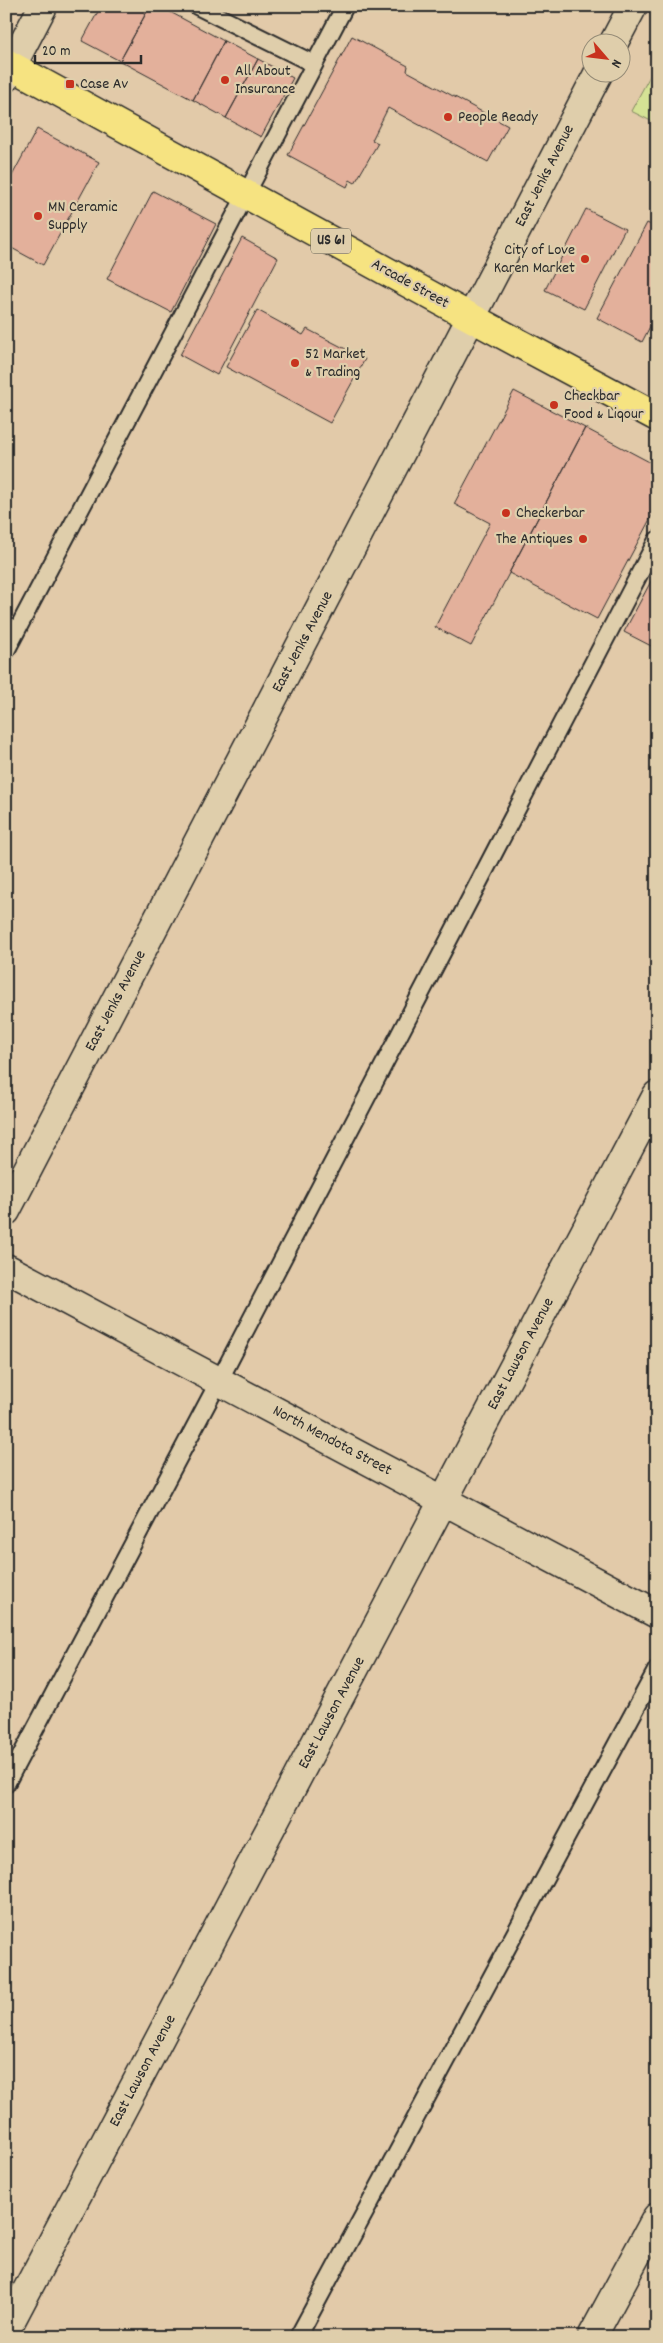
<svg xmlns="http://www.w3.org/2000/svg" width="663" height="2343" viewBox="0 0 663 2343" font-family="Dekko,sans-serif">
<style>
.green{fill:#d5e295;stroke:#808660}
.building{fill:#e3b09b;stroke:#2b2b2b}
.lines{fill:none;stroke-linecap:round;stroke-linejoin:round}
.lane-casing{stroke:#2b2b2b;stroke-width:20}
.street-casing{stroke:#2b2b2b;stroke-width:31}
.secondary-casing{stroke:#2b2b2b;stroke-width:31}
.primary-casing{stroke:#2b2b2b;stroke-width:31}
.lane{stroke:#dfceab;stroke-width:16}
.street{stroke:#dfceab;stroke-width:28}
.secondary{stroke:#dfceab;stroke-width:28}
.primary{stroke:#f6e381;stroke-width:28}
.poi-dot{fill:#c8321e;stroke:#dfceab;stroke-width:2}
.labels{text-anchor:middle;dominant-baseline:central;stroke-width:4.5;stroke-linejoin:round;paint-order:stroke}
.shield{fill:#dfceab;stroke:#615c51;stroke-width:1}
.shield-label{font-size:15px;font-weight:bold;fill:#2b2b2b}
.poi-label{font-size:16px;fill:#2b2b2b;stroke:#dfceab;text-anchor:start}
.street-label{font-size:16px;fill:#2b2b2b;stroke:#dfceab}
</style>
<rect width="100%" height="100%" fill="#e2caa9"/>
<filter id="ink" filterUnits="userSpaceOnUse"><feTurbulence type="fractalNoise" baseFrequency=".02" numOctaves="2"/><feDisplacementMap in="SourceGraphic" scale="10" xChannelSelector="R" yChannelSelector="G"/><feConvolveMatrix kernelMatrix="1 2 1 2 8 2 1 2 1" color-interpolation-filters="sRGB"/></filter>
<g filter="url(#ink)">
<!-- green -->
<path class="green" d="M657,63V124L631,111Z"/>
<!-- building -->
<path class="building" d="M101,6H150L120,61L82,41Z
M150,6H159L224,41L193,100L120,61Z
M352,36L408,66L407,71L508,126L488,162L388,108L372,140L378,143L355,183L350,180L347,187L288,155Z
M224,41L258,59L226,118L193,100Z
M258,59L293,78L261,137L226,118Z
M37,129L99,162L43,265L6,245V187Z
M153,191L216,224L171,312L107,279Z
M586,209L625,229L584,309L545,290Z
M647,223L657,228V313L642,342L597,318Z
M242,238L278,258L217,375L180,355Z
M257,310L303,335L307,329L365,359L330,423L226,367Z
M514,391L585,428L471,646L435,627L490,523L454,504Z
M585,428L657,466V506L597,619L509,573Z
M657,570V649L624,632Z"/>
<g class="lines">
<defs>
<path id="lane" d="M197,6L314,64
M6,651L345,6
M6,1784L219,1381L657,540
M298,2337L657,1669"/>
<path id="street" d="M614,42L633,6
M6,1211L599,72
M6,1268L657,1614
M6,2330L657,1095
M592,2337L657,2217"/>
<path id="secondary" d="M6,77L43,6"/>
<path id="primary" d="M6,63L472,318L657,417"/>
</defs>
<!-- lane casing -->
<use href="#lane" class="lane-casing"/>
<!-- street casing -->
<use href="#street" class="street-casing"/>
<!-- secondary casing -->
<use href="#secondary" class="secondary-casing"/>
<!-- primary casing -->
<use href="#primary" class="primary-casing"/>
<!-- lane -->
<use href="#lane" class="lane"/>
<!-- street -->
<use href="#street" class="street"/>
<!-- secondary -->
<use href="#secondary" class="secondary"/>
<!-- primary -->
<use href="#primary" class="primary"/>
</g>
</g>
<!-- markers -->
<g class="poi-dot">
<circle cx="225" cy="80" r="5"/>
<rect x="65" y="79" width="10" height="10" rx="2.5"/>
<circle cx="448" cy="117" r="5"/>
<circle cx="38" cy="216" r="5"/>
<circle cx="585" cy="259" r="5"/>
<circle cx="295" cy="363" r="5"/>
<circle cx="554" cy="405" r="5"/>
<circle cx="506" cy="513" r="5"/>
<circle cx="583" cy="539" r="5"/>
</g>
<g class="labels">
<!-- shield labels -->
<rect class="shield" x="311" y="228.5" width="40" height="25" rx="4"/>
<g class="shield-label">
<text x="331" y="241">US 61</text>
</g>
<!-- poi labels -->
<g class="poi-label">
<text x="235" y="71">All About<tspan x="235" dy="18">Insurance</tspan></text>
<text x="80" y="84">Case Av</text>
<text x="458" y="117">People Ready</text>
<text x="48" y="207">MN Ceramic<tspan x="48" dy="18">Supply</tspan></text>
<text x="575" y="250" text-anchor="end">City of Love<tspan x="575" dy="18">Karen Market</tspan></text>
<text x="305" y="354">52 Market<tspan x="305" dy="18">&amp; Trading</tspan></text>
<text x="564" y="396">Checkbar<tspan x="564" dy="18">Food &amp; Liqour</tspan></text>
<text x="516" y="513">Checkerbar</text>
<text x="573" y="539" text-anchor="end">The Antiques</text>
</g>
<!-- street labels -->
<g class="street-label">
<text transform="translate(545 176) rotate(-63)">East Jenks Avenue</text>
<text transform="translate(410 284) rotate(29)">Arcade Street</text>
<text transform="translate(303 642) rotate(-62)">East Jenks Avenue</text>
<text transform="translate(116 1001) rotate(-62)">East Jenks Avenue</text>
<text transform="translate(521 1354) rotate(-62)">East Lawson Avenue</text>
<text transform="translate(332 1441) rotate(28)">North Mendota Street</text>
<text transform="translate(332 1713) rotate(-62)">East Lawson Avenue</text>
<text transform="translate(143 2071) rotate(-62)">East Lawson Avenue</text>
</g>
</g>
<!-- margin -->
<rect width="663" height="2343" fill="none" stroke="#dfceab" stroke-width="25"/>
<rect x="12" y="12" width="638" height="2318" fill="none" stroke="#2b2b2b" stroke-width="2" filter="url(#ink)"/>
<!-- north arrow -->
<g transform="translate(606 58) rotate(118)"><circle r="24" fill="#dfceab" stroke="#978d78"/>
<path d="M0-4L9 19L0 12L-9 19Z" fill="#c8321e"/>
<text y="-8" font-size="14" font-weight="bold" text-anchor="middle" fill="#2b2b2b">N</text>
</g>
<!-- scale -->
<path d="M35 55v8h106v-8" fill="none" stroke="#2b2b2b" stroke-width="2.5"/>
<text x="42" y="55" font-size="15" fill="#2b2b2b" stroke="#dfceab" stroke-width="4" paint-order="stroke">20 m</text>
</svg>
